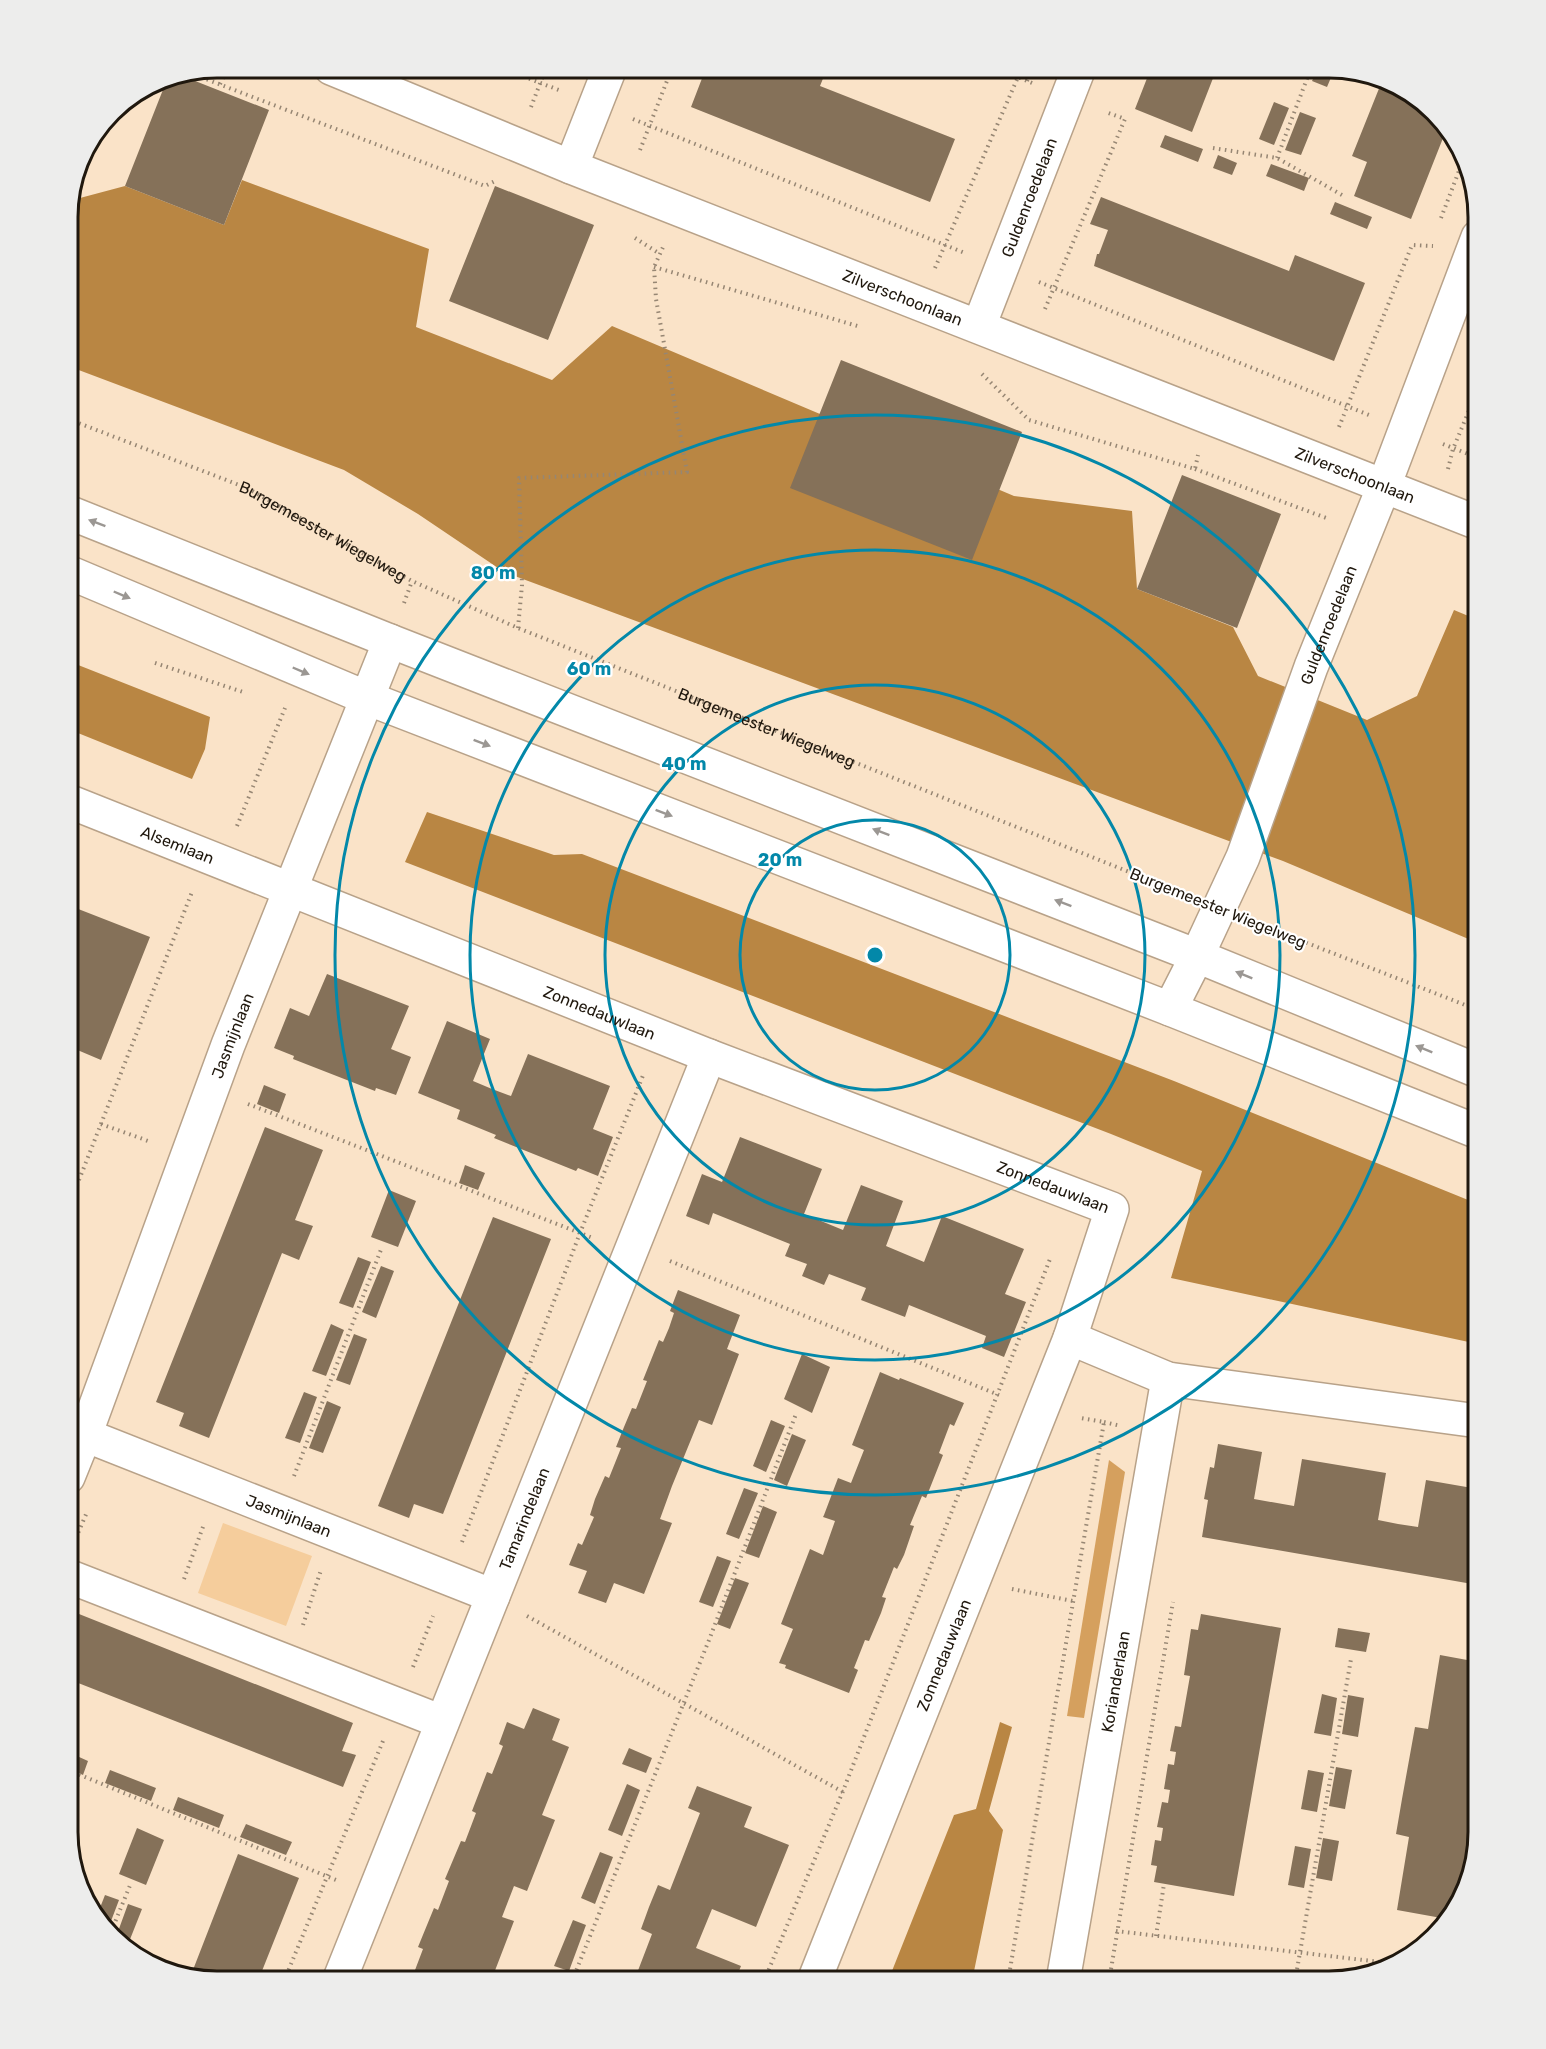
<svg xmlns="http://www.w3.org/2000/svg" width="1546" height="2049" viewBox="0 0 1546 2049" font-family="Rubik,sans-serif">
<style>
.green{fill:#f5cd9c}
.forest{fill:#d5a05e}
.water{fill:#b98643}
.building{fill:#857159}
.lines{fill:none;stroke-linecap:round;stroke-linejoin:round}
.street-casing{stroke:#b8a289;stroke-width:36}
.secondary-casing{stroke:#b8a289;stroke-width:36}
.path{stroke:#968673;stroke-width:4;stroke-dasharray:1.5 4.5;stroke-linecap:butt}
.street{stroke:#fff;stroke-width:33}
.secondary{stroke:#fff;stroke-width:33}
.oneway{fill:#9b9793}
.ring{fill:none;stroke:#0388a9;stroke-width:3}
.labels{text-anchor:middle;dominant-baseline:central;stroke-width:4.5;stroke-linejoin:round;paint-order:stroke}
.street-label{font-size:16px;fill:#20180e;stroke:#fff}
.rim{fill:none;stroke:#20180e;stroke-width:3}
.centre{fill:#0388a9;stroke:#fff;stroke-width:3}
.ring-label{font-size:18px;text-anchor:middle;font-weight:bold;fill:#0388a9;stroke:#fff;stroke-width:4.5;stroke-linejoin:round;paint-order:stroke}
</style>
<rect width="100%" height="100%" fill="#fae3c8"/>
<!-- green -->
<path class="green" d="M223,1523L312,1556L286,1626L198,1593Z"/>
<!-- forest -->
<path class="forest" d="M1109,1460L1125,1472L1084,1718L1067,1716Z"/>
<!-- water -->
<path class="water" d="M242,180L429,249L416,327L552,380L612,326L1014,496L1132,511L1137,589L1233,627L1258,676L1367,720L1417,696L1454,610L1478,620V943L1283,861L504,572L418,514L344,470L68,366V207L71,195L80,198L125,186L224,225Z
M68,661L210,717L205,749L192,779L68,729Z
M427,812L554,855L582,854L1174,1081L1478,1204V1344L1171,1278L1202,1171L1111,1134L405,862Z
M1000,1722L1012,1727L989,1811L1003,1830L972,1981H888L954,1815L976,1809Z"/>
<!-- building -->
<path class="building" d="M706,68H773L783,71L784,68H818L826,71L820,86L955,139L930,202L691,107Z
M1151,68H1217L1192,132L1135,109Z
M1287,68H1304L1301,77L1286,71Z
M1318,68H1335L1327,87L1312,81Z
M180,75L269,110L224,225L125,186L168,77Z
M1380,86L1395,92L1397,86L1404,88L1447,128L1411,219L1354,196L1367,162L1352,156Z
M1274,102L1289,108L1274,145L1259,139Z
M1300,112L1316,118L1301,155L1285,150Z
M1165,135L1203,149L1198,162L1160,147Z
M1218,155L1237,163L1232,175L1213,168Z
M1271,164L1309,178L1304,191L1266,176Z
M495,186L594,225L548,340L449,301Z
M1101,197L1289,271L1295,255L1365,283L1334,361L1094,266L1097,254H1099L1108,230L1090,224Z
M1335,202L1372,217L1367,229L1330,214Z
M841,360L1022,432L972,560L790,488Z
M1182,475L1281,514L1237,628L1137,589Z
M68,905L150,937L101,1060L68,1046Z
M327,974L409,1006L391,1049L411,1057L396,1095L376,1088L375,1091L293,1059L294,1056L274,1048L290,1008L309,1016Z
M447,1021L490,1039L473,1081L492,1089L511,1096L528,1054L610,1086L593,1129L613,1137L598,1176L578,1168L576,1171L494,1138L496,1135L457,1119L460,1110L418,1093Z
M264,1085L286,1094L279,1113L257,1104Z
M265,1127L323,1150L295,1220L313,1226L299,1260L282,1253L209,1438L179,1426L184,1413L156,1402Z
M740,1137L822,1169L804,1214L843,1230L861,1185L903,1201L886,1246L924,1262L942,1216L1024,1249L1005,1294L1026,1302L1004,1357L982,1348L986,1336L909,1305L905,1317L861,1300L866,1288L829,1274L824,1285L802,1276L807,1264L785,1256L790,1244L713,1213L709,1225L686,1216L702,1174L722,1182Z
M465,1165L485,1173L478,1190L459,1183Z
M389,1190L416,1201L398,1247L371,1237Z
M493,1217L551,1239L443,1514L414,1504L409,1518L378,1506Z
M358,1257L371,1262L353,1308L339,1303Z
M381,1266L394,1271L376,1318L362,1312Z
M678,1290L740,1315L727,1349L739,1354L712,1425L699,1420L672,1486L660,1519L672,1523L644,1594L614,1583L606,1603L578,1593L587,1571L569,1565L578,1543L582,1545L594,1517L590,1515L595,1499L605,1476L609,1478L621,1448L616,1447L624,1427L632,1408L636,1409L647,1381L643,1380L659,1340L663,1342L669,1328L674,1313L670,1311Z
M331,1324L344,1330L326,1376L312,1371Z
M354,1334L367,1339L350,1385L336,1380Z
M802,1354L830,1367L812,1413L784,1399Z
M880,1372L899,1380L900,1378L964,1403L954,1426L950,1424L939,1453L943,1455L926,1498L922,1496L910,1525L914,1526L904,1555L897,1569L894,1567L882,1597L886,1598L881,1613L869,1641L865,1640L854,1668L858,1670L849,1693L785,1668L786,1665L779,1663L793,1629L781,1624L810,1549L823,1555L835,1521L823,1517L824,1515L838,1478L851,1483L864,1450L852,1445Z
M304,1392L317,1397L300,1443L285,1438Z
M327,1401L341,1407L323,1453L309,1448Z
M771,1420L785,1426L766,1472L753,1466Z
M792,1434L806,1440L787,1486L774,1480Z
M1218,1444L1262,1452L1254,1499L1294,1506L1302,1459L1386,1473L1378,1520L1398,1524L1418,1527L1426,1480L1478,1489V1585L1202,1537L1208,1500L1204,1499L1210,1467L1214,1468Z
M744,1488L758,1493L739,1539L726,1534Z
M763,1506L777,1512L759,1558L745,1553Z
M717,1556L731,1561L713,1607L699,1602Z
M735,1578L749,1583L730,1629L717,1624Z
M79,1614L353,1723L342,1751L356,1755L343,1787L68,1679V1641Z
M1201,1614L1281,1628L1234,1896L1154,1882L1157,1866L1151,1865L1155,1840L1161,1841L1163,1828L1157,1827L1162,1802L1168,1803L1170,1790L1164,1789L1168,1764L1174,1765L1176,1752L1170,1751L1175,1726L1181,1727L1190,1676L1184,1675L1191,1629L1198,1630Z
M1338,1628L1370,1633L1366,1652L1335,1647Z
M1440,1655L1478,1662V1793L1459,1904L1447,1919L1397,1910L1409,1837L1396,1834L1402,1799L1415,1727L1428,1729Z
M1322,1694L1337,1698L1331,1736L1314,1733Z
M1348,1695L1364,1698L1358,1737L1342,1734Z
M533,1708L560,1719L552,1740L569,1747L542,1815L555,1820L527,1891L514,1886L502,1917L514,1921L491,1981H405L407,1976L412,1978L423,1949L418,1947L434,1908L438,1910L449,1881L445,1879L461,1841L465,1842L476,1813L472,1811L487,1772L492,1774L503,1746L499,1744L507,1722L524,1729Z
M629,1748L652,1758L646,1773L622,1764Z
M68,1752L88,1761L83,1775L68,1768Z
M1336,1767L1352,1770L1345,1809L1329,1806Z
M110,1770L156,1788L151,1801L105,1783Z
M1308,1770L1324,1773L1317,1812L1301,1809Z
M627,1784L640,1790L622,1836L608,1830Z
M697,1786L752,1807L744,1827L789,1845L756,1927L712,1909L696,1948L741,1966L735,1981H634L652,1934L641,1929L649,1907L658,1885L670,1890L700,1813L688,1808Z
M178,1797L224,1815L219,1828L173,1810Z
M246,1824L292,1842L286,1855L240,1837Z
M137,1828L164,1840L146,1885L119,1874Z
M1323,1838L1339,1841L1332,1881L1316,1878Z
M1295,1846L1311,1849L1304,1888L1288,1885Z
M600,1852L613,1857L595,1904L581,1898Z
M238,1854L299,1878L258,1981H217L191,1975Z
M105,1895L119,1900L108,1929L96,1918Z
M128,1904L142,1909L127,1947L116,1937Z
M573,1920L586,1925L569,1971L554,1966Z"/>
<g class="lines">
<defs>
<g id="street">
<path id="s2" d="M331,68L571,167L1478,523"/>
<path d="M571,167L610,68"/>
<path id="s3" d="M979,326L1079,68"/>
<path id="s4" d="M68,801L709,1056L1112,1209L1070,1338L814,1981"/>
<path id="s5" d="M1170,1009L1197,956L1243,857L1311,667L1384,486L1478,237"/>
<path d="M1070,1338L1168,1379L1478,1421"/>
<path id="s6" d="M85,1435L493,1596"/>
<path id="s7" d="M68,1477L85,1435L228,1045L390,641"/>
<path d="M68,1576L442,1722"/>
<path id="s8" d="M339,1981L709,1056"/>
<path id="s9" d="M1063,1981L1168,1379"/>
</g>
<path id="secondary" d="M68,512L390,641L1197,956L1478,1071
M68,572L367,698L1170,1009L1478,1132"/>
</defs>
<!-- street casing -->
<use href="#street" class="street-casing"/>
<!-- secondary casing -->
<use href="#secondary" class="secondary-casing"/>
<!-- path -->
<g class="path">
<path d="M501,68L559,90"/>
<path d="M190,73L485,186L497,180"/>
<path d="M1027,81L1032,68"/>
<path d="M220,84L228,68"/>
<path d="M531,107L546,68"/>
<path d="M633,119L965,253"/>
<path d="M1213,148L1277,158L1342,195"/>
<path d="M640,150L672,68"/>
<path d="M1277,158L1311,68"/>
<path d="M1441,218L1462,163"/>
<path d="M635,238L660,254"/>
<path d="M654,267L861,327"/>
<path d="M935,268L1018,77L1032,83"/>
<path d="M1039,282L1369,415"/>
<path d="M1045,309L1125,119L1106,112"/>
<path d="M982,374L1029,420L1195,469L1198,455"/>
<path id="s1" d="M68,419L247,488L412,581L518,628L1182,893"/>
<path d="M1339,427L1412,245L1433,246"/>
<path d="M1443,444L1478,458"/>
<path d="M1195,469L1329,519"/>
<path d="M1448,469L1453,449L1478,389"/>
<path d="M404,603L412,581"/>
<path d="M518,628L522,585L519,478L687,472L656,299L654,267L664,245"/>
<path d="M155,663L243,692"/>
<path d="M237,826L285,708"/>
<path d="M1256,923L1478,1010"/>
<path d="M248,1104L593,1238"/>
<path d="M101,1124L151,1142"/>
<path d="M68,1208L192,892"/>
<path d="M670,1261L999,1395"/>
<path d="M1104,1422L1121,1426"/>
<path d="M294,1476L382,1247"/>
<path d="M76,1538L87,1512"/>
<path d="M462,1542L580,1233L644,1073"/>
<path d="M184,1579L204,1524"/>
<path d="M1012,1589L1073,1601"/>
<path d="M527,1616L843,1792"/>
<path d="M303,1625L321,1570"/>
<path d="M413,1667L433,1616"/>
<path d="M68,1770L336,1880"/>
<path d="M1116,1931L1389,1963"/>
<path d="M111,1932L131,1883"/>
<path d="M1156,1936L1164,1884"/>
<path d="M284,1981L383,1741"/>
<path d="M572,1981L709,1640L796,1414"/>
<path d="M764,1981L843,1791L1050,1259"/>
<path d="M1008,1981L1104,1422L1081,1418"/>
<path d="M1109,1981L1173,1602"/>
<path d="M1295,1981L1351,1659"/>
</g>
<!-- street -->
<use href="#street" class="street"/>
<!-- secondary -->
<use href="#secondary" class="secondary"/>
</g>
<!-- one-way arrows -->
<defs><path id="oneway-solid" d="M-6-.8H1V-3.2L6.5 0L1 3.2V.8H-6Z" transform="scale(1.5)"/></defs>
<g class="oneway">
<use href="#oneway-solid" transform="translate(97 523) rotate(-159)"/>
<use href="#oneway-solid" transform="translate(122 595) rotate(23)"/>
<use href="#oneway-solid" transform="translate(301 671) rotate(23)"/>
<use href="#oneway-solid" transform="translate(482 743) rotate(21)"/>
<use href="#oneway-solid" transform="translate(664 813) rotate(21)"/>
<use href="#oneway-solid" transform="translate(881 832) rotate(-159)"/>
<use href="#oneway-solid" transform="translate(1063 903) rotate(-159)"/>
<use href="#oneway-solid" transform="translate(1244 975) rotate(-158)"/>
<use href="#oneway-solid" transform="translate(1424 1049) rotate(-158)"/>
</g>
<!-- distance rings -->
<g class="ring">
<circle cx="875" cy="955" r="135"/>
<circle cx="875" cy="955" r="270"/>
<circle cx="875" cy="955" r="405"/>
<circle cx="875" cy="955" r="540"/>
</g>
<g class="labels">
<!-- street labels -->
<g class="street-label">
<text stroke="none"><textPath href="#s3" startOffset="138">Guldenroedelaan</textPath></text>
<text stroke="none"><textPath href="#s2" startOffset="616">Zilverschoonlaan</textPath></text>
<text stroke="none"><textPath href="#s2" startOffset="1102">Zilverschoonlaan</textPath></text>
<text stroke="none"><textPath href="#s1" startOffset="279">Burgemeester Wiegelweg</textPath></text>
<text stroke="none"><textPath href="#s5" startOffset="416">Guldenroedelaan</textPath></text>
<text stroke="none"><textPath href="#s1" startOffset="765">Burgemeester Wiegelweg</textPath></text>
<text stroke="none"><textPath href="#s4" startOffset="118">Alsemlaan</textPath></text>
<text transform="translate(1218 908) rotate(22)">Burgemeester Wiegelweg</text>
<text stroke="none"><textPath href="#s4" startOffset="572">Zonnedauwlaan</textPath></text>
<text stroke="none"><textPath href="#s7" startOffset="471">Jasmijnlaan</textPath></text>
<text stroke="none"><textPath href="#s4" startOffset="1058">Zonnedauwlaan</textPath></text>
<text stroke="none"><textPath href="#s6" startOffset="219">Jasmijnlaan</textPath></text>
<text stroke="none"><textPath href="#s8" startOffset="498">Tamarindelaan</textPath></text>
<text transform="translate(944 1655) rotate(-68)">Zonnedauwlaan</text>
<text stroke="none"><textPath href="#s9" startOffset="304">Korianderlaan</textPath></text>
</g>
</g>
<!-- crop -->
<path d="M0 0H1546V2049H0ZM217 78H1329A139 139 0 0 1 1468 217V1832A139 139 0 0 1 1329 1971H217A139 139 0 0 1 78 1832V217A139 139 0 0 1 217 78Z" fill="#ededec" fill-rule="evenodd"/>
<path class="rim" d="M217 78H1329A139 139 0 0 1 1468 217V1832A139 139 0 0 1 1329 1971H217A139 139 0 0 1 78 1832V217A139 139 0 0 1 217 78Z"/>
<circle cx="875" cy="955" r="9" class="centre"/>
<g class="ring-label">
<text x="493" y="579">80 m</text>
<text x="589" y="675">60 m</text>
<text x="684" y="770">40 m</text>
<text x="780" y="866">20 m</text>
</g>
</svg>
